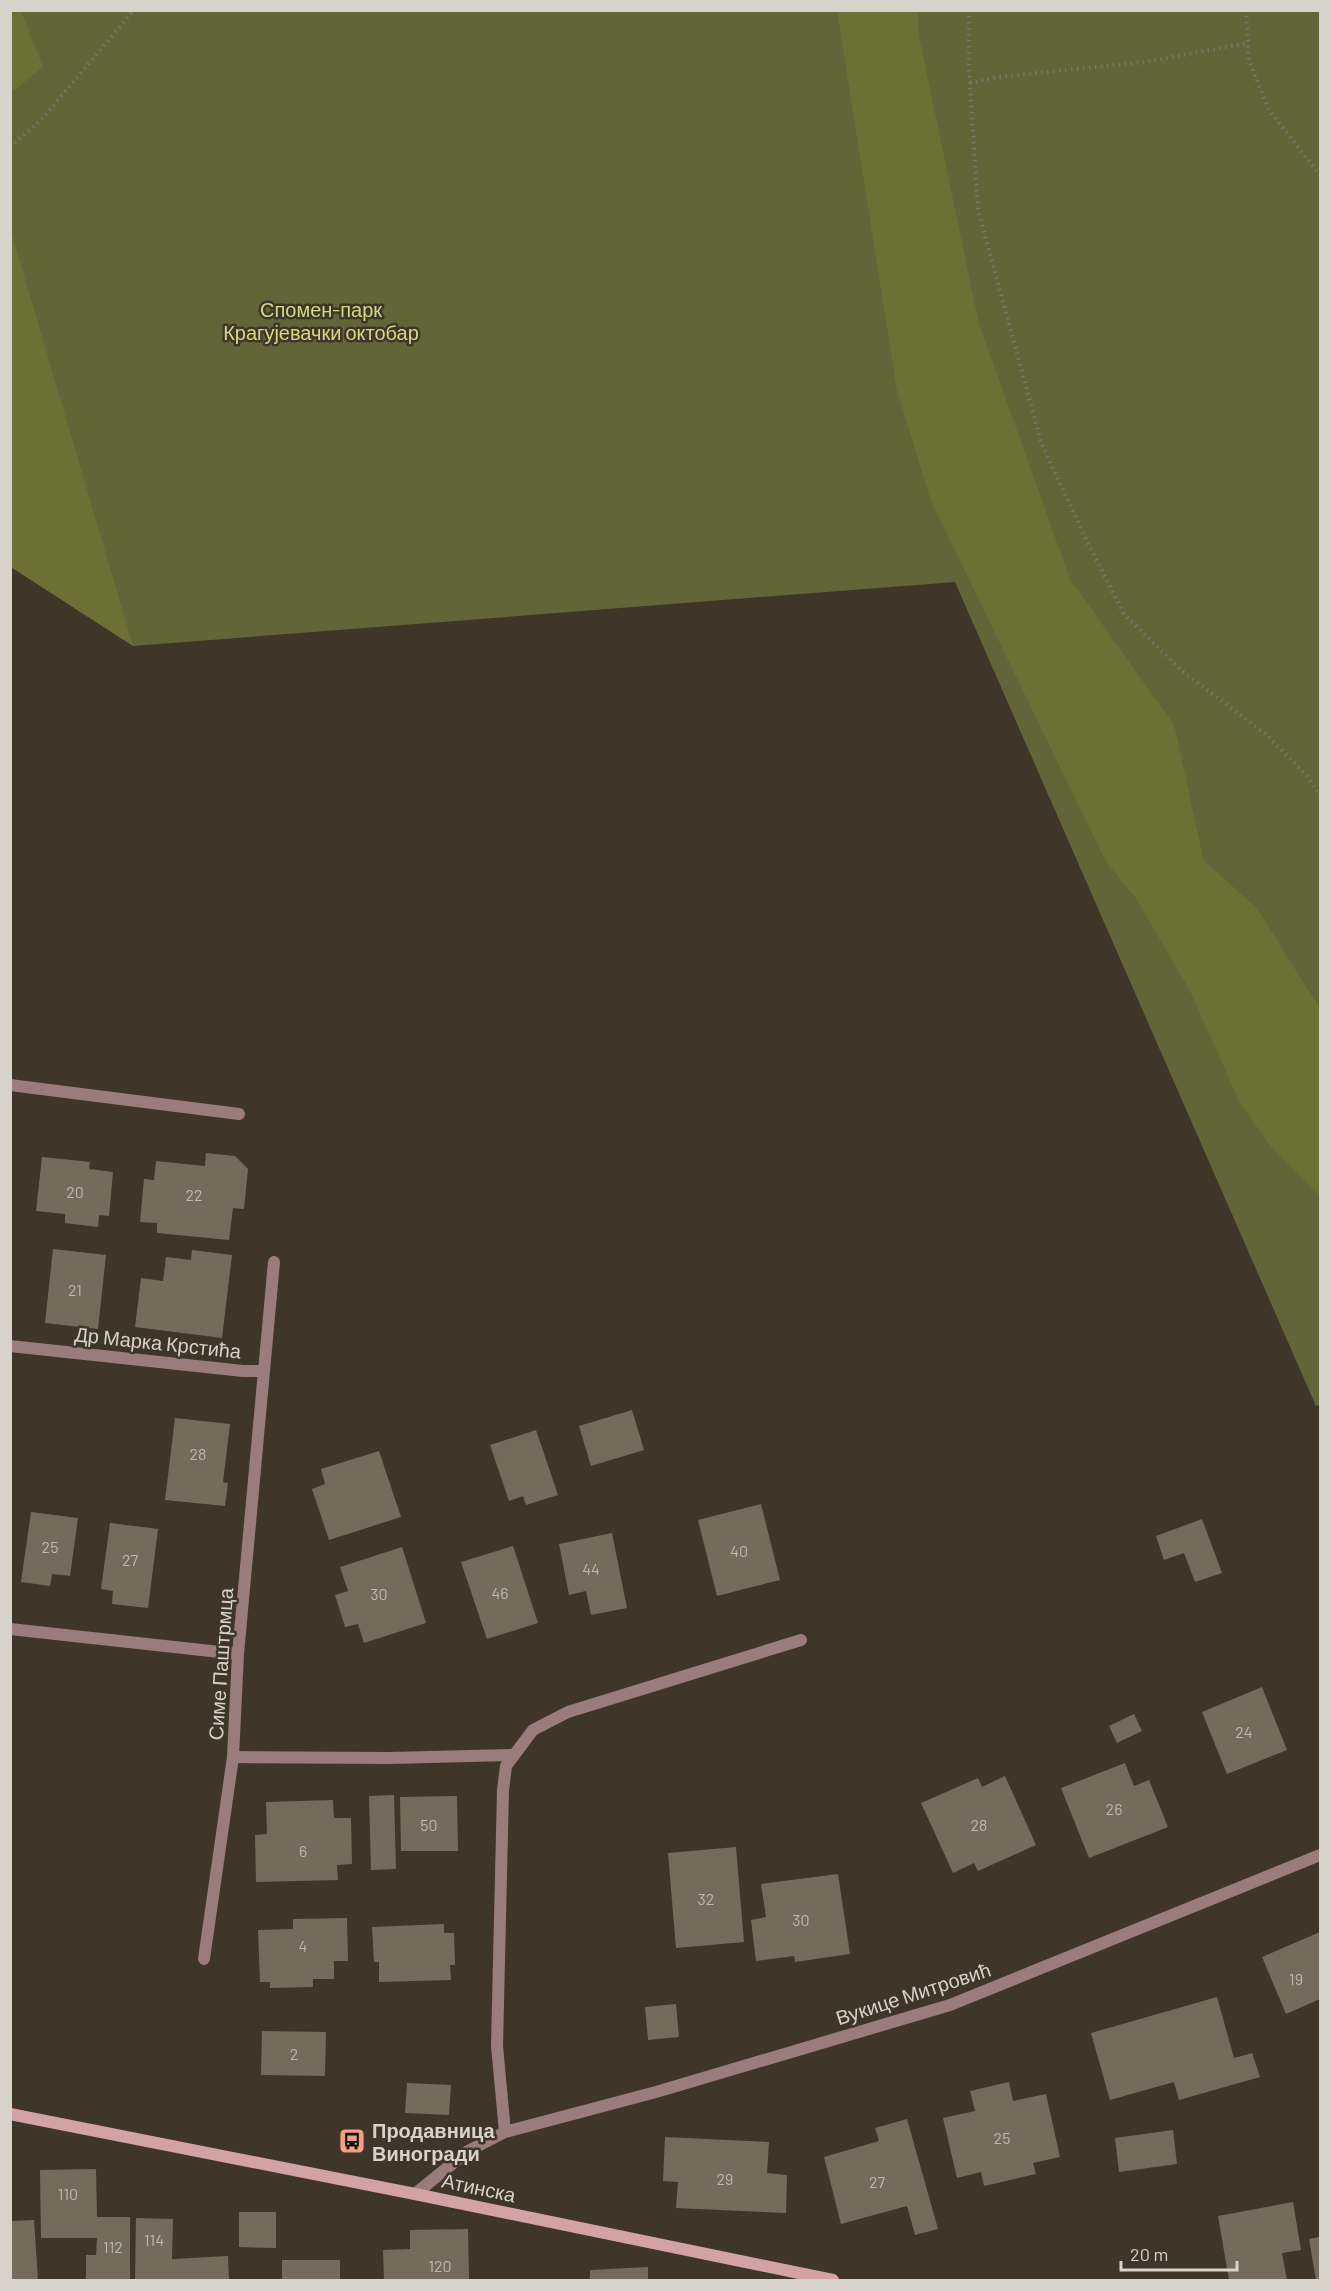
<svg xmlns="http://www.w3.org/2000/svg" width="1331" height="2291" viewBox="0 0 1331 2291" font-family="Barlow,sans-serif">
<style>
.green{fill:#636539}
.forest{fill:#6d6f34}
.building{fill:#756b5d}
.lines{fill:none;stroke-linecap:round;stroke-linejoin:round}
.path{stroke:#7b7469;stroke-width:4;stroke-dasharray:1.5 4.5;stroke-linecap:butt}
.lane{stroke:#9a7c7d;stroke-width:12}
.street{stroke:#9a7c7d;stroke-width:12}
.secondary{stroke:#d2a2a4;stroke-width:12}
.labels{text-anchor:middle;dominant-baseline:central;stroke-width:5;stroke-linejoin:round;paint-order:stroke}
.number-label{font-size:16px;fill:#bfb8af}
.park-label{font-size:20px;fill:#d4d980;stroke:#3f3629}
.street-label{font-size:20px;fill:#d8d2ca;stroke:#3f3629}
.poi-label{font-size:20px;font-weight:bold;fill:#d8d2ca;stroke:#3f3629;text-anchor:start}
</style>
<rect width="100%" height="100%" fill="#3f3629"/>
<!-- green -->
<path class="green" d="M10,11H1320V1405L1316,1406L955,582L133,646L11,567Z"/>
<!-- forest -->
<path class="forest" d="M11,10L21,11L43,67L11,93Z
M837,11H918L919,36L979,324L1070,579L1174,725L1204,861L1257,908L1308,990L1320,1007V1196L1272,1148L1240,1103L1189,989L1135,897L1106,862L931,501L897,391Z
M11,231L133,646L11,567Z"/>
<!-- building -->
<path class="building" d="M206,1153L235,1156L248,1169L244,1209L233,1208L229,1240L157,1233V1223L140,1222L144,1179L154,1180L156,1161L205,1166Z
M42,1157L90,1162L89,1169L113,1172L109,1216L99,1215L98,1227L65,1223V1214L36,1211Z
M53,1249L106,1255L98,1329L45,1323Z
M192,1250L232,1255L222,1338L135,1327L141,1278L163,1281L166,1257L191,1260Z
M632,1410L644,1450L591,1466L579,1426Z
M175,1418L230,1424L223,1482L228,1483L225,1506L165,1500Z
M536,1430L558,1495L526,1505L523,1496L509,1501L490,1445Z
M379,1451L401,1517L329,1540L312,1489L325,1484L321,1469Z
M761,1504L780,1580L717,1596L698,1520Z
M31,1512L78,1518L70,1576L52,1574L50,1586L21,1582Z
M1202,1519L1222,1573L1195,1582L1184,1553L1164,1560L1156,1536Z
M110,1523L158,1529L148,1608L112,1604L113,1591L101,1589Z
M612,1533L627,1608L591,1615L586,1591L569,1595L559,1544Z
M513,1546L538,1623L487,1639L461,1562Z
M402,1547L426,1623L364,1643L358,1624L345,1627L335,1595L348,1591L340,1567Z
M1262,1687L1287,1750L1227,1774L1202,1712Z
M1134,1714L1142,1731L1117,1743L1109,1726Z
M1125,1763L1134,1786L1149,1780L1168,1827L1089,1858L1061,1788Z
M1005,1776L1036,1845L978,1871L974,1863L953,1873L921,1803L978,1778L982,1787Z
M394,1795L396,1869L371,1870L369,1796Z
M457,1796L458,1851H401L400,1797Z
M333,1800L334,1818H351L352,1864L337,1865L338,1880L256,1882L255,1835L267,1834L266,1802Z
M736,1847L744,1942L676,1948L668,1853Z
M838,1874L850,1954L795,1962L794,1956L756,1961L751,1920L766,1917L761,1884Z
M347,1918L348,1961H334V1979H313V1987L270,1988V1982H260L258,1930L293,1929V1919Z
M444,1924V1933H454L455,1965H450L451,1980L379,1982V1962H374L372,1927Z
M1320,1932V1999L1286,2014L1262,1957Z
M1217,1997L1234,2058L1252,2053L1260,2077L1179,2100L1174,2082L1110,2100L1091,2033Z
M676,2004L679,2037L648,2040L645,2007Z
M262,2031L326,2032L325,2076L261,2075Z
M1009,2082L1013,2101L1046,2094L1060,2157L1033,2163L1036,2174L984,2186L981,2172L957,2178L943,2118L975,2111L970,2091Z
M407,2083L451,2085L449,2115L405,2113Z
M907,2119L938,2229L915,2235L907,2206L841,2224L824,2157L879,2141L875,2128Z
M1173,2130L1177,2164L1119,2172L1115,2138Z
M665,2137L769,2142L767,2173L787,2175L786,2213L676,2208L678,2182L663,2181Z
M96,2169L97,2217H130V2280H86V2255H96L97,2238H41L40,2170Z
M1293,2202L1301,2250L1282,2253L1287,2280H1229L1218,2216Z
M239,2212H276V2248L239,2247Z
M136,2218L173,2219L172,2259L228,2256L229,2280H135Z
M34,2220L38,2280H10V2221Z
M468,2229L469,2280H384L383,2250L410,2249V2230Z
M1320,2237V2280H1316L1309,2239Z
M282,2260H340V2280H282Z
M648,2267V2280H590V2270Z"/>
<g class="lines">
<!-- path -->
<path class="path" d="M969,10V71L978,210L1042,445L1087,541L1124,614L1182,671L1268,736L1307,776L1320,796
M1246,10L1249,61L1269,110L1320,175
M970,83L998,77L1145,62L1248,43
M10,147L42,119L134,10"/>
<!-- lane -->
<path class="lane" d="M233,1757L389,1758L513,1755"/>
<!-- street -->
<path class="street" d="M10,1085L239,1114
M10,1346L243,1371H264L274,1262
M10,1629L238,1654
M204,1959L233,1757L238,1654L264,1371
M505,2132L497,2046L503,1790L506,1766L533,1730L568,1712L801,1640
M415,2194L468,2151L505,2132L656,2092L950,2005L1320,1855"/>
<!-- secondary -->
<path class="secondary" d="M10,2114L415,2194L833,2280"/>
</g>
<!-- icons -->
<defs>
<symbol id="bus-square" viewBox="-11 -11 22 22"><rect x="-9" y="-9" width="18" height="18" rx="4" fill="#f39f82" stroke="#3f3629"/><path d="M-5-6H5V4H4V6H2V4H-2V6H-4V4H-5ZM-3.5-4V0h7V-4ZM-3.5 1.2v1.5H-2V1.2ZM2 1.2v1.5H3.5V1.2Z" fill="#111"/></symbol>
</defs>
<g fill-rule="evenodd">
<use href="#bus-square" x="337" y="2126" width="30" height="30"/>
</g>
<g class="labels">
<!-- number labels -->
<g class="number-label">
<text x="75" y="1191">20</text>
<text x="194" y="1194">22</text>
<text x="75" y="1289">21</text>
<text x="198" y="1453">28</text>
<text x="50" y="1546">25</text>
<text x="739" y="1550">40</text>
<text x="130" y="1559">27</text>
<text x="591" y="1568">44</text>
<text x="500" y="1592">46</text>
<text x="379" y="1593">30</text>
<text x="1244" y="1731">24</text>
<text x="1114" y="1808">26</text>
<text x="429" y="1824">50</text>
<text x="979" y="1824">28</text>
<text x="303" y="1850">6</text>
<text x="706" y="1898">32</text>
<text x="801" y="1919">30</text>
<text x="303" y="1945">4</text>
<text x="1296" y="1978">19</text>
<text x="294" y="2053">2</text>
<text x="1002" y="2137">25</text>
<text x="725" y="2178">29</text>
<text x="877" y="2181">27</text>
<text x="68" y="2193">110</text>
<text x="154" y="2239">114</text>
<text x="113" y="2246">112</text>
<text x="440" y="2265">120</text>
</g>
<!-- park labels -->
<g class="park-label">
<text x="321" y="309">Спомен-парк<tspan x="321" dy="23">Крагујевачки октобар</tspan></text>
</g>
<!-- street labels -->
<g class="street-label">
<text transform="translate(158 1342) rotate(6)">Др Марка Крстића</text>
<text transform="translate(220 1664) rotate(-86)">Симе Паштрмца</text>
<text transform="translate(913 1993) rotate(-18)">Вукице Митровић</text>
<text transform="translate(479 2187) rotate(12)">Атинска</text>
</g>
<!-- poi labels -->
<g class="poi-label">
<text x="372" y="2130">Продавница<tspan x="372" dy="23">Виногради</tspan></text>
</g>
</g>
<!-- border -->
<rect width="1331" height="2291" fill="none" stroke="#d8d2ca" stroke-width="24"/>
<!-- scale -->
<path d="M1121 2261v9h116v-9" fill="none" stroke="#d8d2ca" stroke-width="3"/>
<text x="1130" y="2261" font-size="18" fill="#d8d2ca" stroke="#3f3629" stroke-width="4.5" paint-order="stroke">20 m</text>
</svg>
